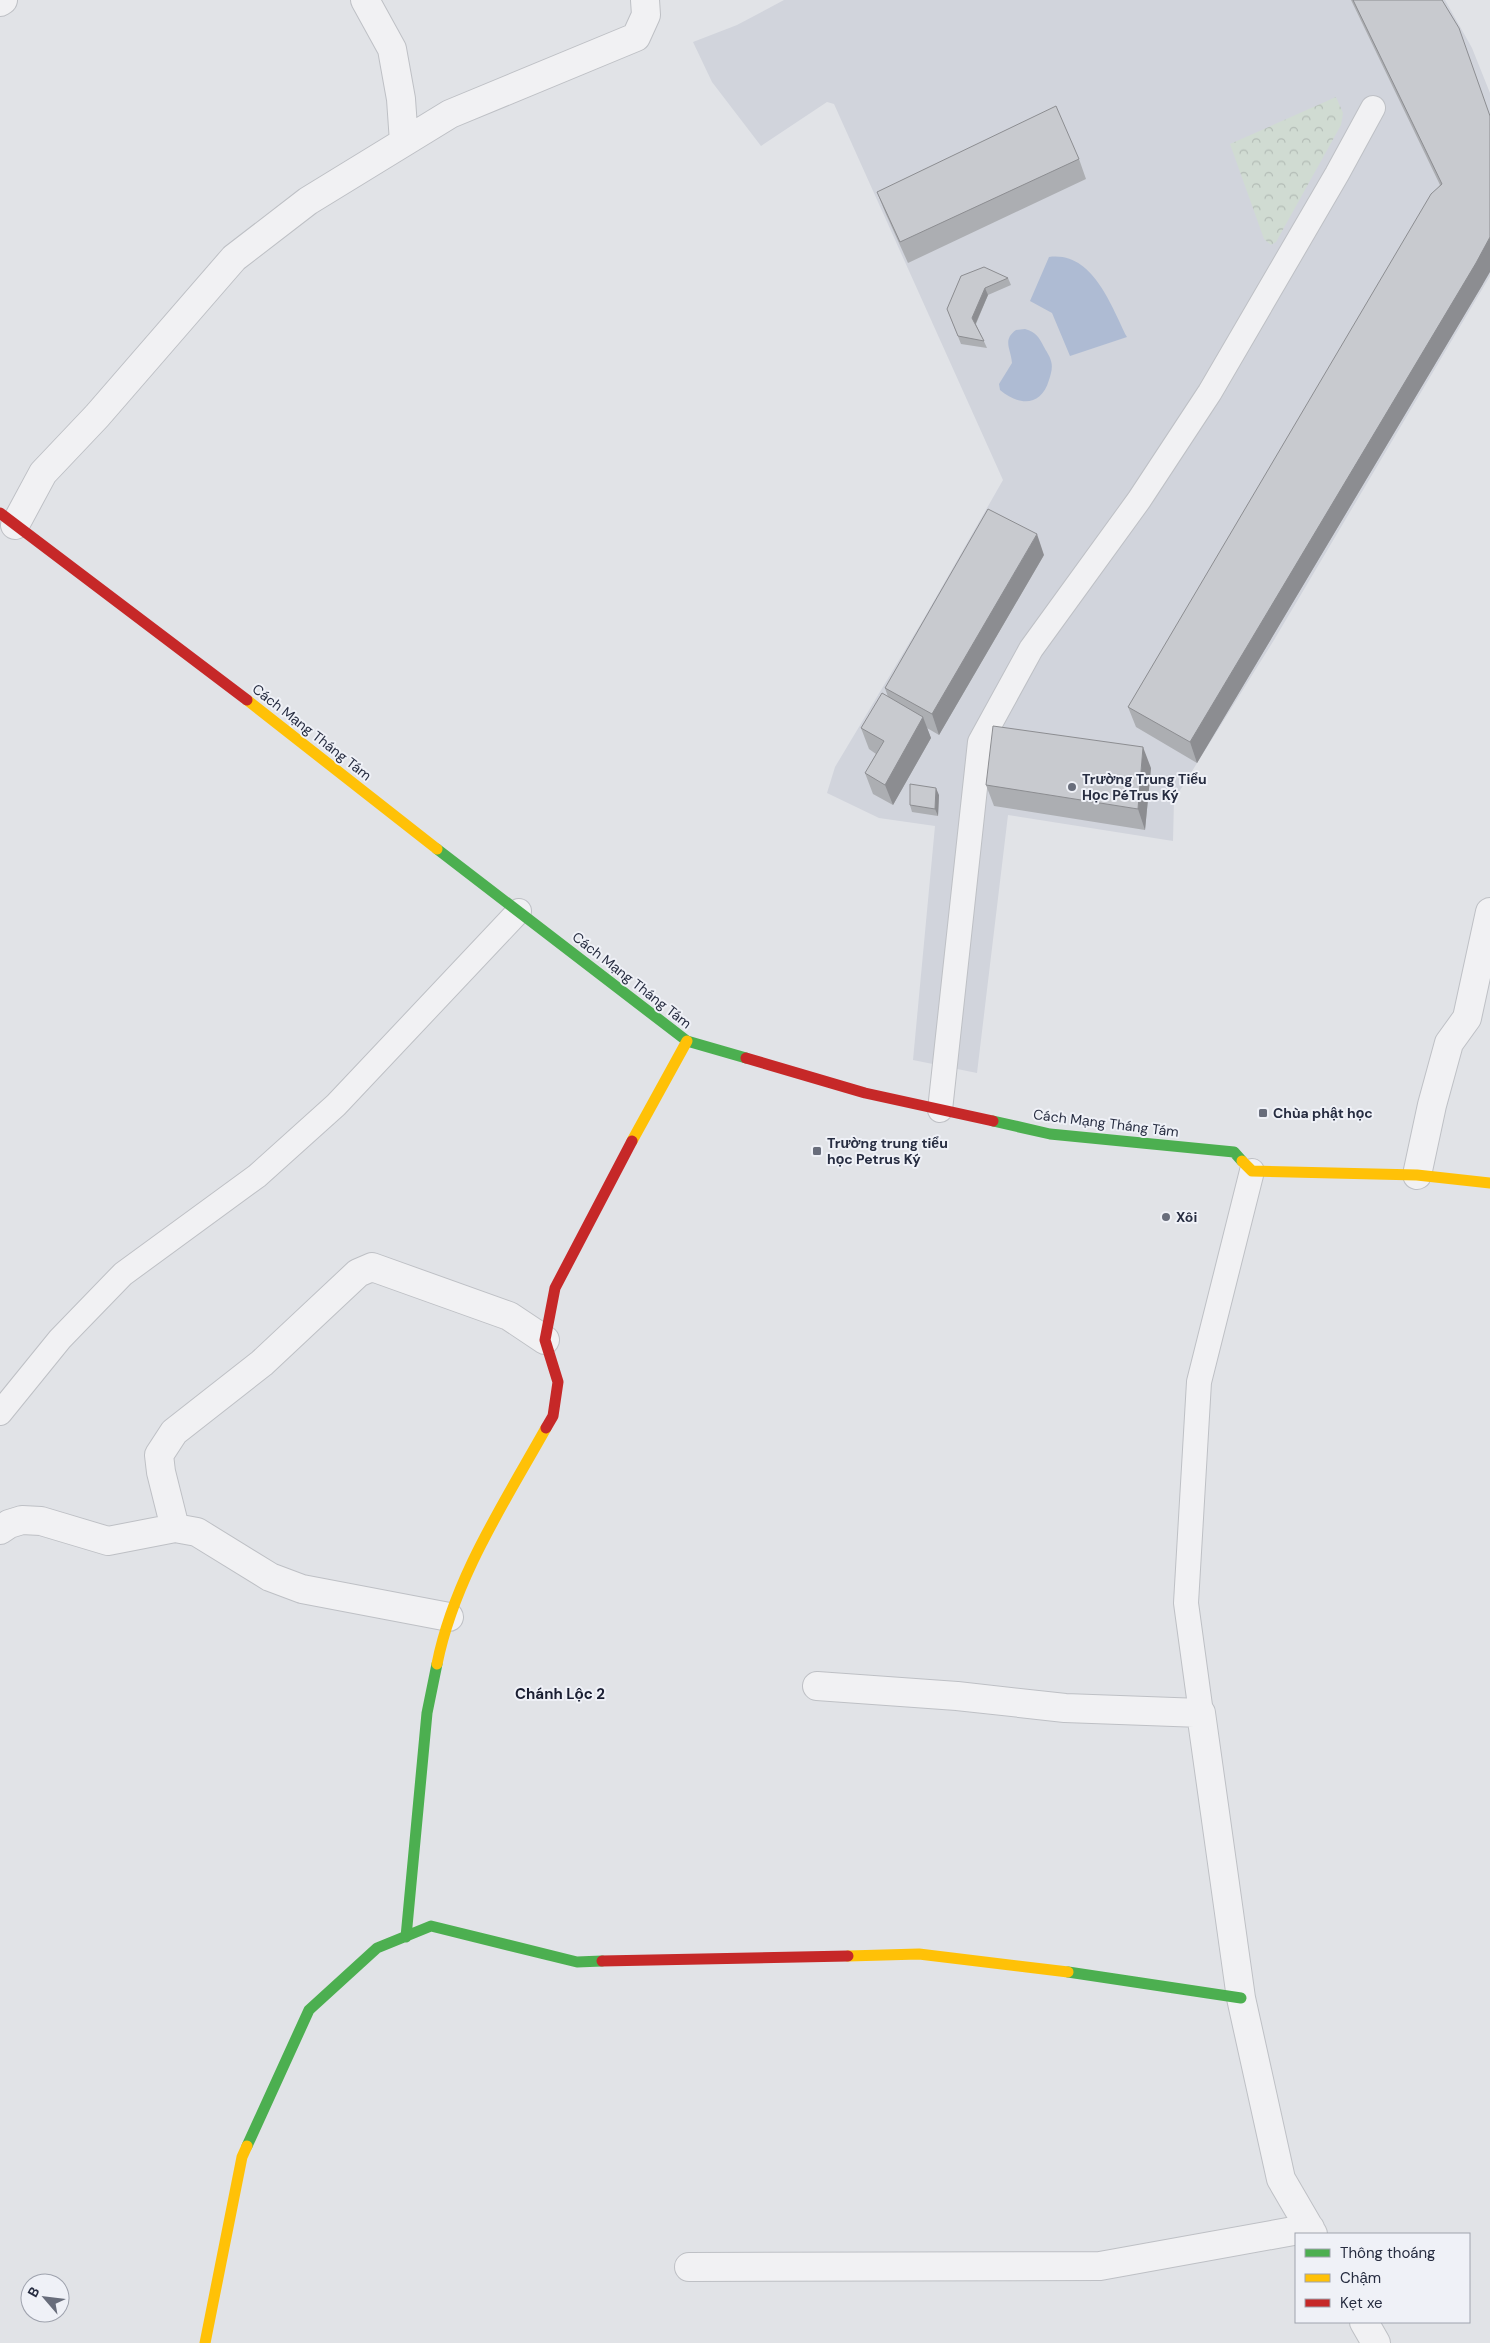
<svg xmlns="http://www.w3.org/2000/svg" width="1490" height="2343" viewBox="0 0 1490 2343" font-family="'DM Sans',sans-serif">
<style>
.built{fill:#d1d4dc}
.park{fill:url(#park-crowns)}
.water{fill:#aebbd3}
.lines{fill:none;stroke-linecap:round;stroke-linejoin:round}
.lane-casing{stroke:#bec0c5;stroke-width:26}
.street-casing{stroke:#bec0c5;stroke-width:30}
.lane{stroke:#f1f1f3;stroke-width:24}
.street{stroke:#f1f1f3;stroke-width:28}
.fast{stroke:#4caf50;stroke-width:11}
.slow{stroke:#ffc107;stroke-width:11}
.jam{stroke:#c62828;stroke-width:11}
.wall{fill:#acaeb2}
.shaded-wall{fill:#8c8d91}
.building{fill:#c8cacf;stroke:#8c8d91}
.poi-dot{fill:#686d7b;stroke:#eff1f7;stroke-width:2}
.labels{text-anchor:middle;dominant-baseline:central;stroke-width:4;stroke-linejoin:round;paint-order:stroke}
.street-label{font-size:14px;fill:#272d41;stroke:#eff1f7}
.poi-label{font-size:14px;font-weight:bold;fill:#272d41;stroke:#eff1f7;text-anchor:start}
.neighbourhood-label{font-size:15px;font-weight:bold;fill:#1a1e32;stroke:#eff1f7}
</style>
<defs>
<pattern id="park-crowns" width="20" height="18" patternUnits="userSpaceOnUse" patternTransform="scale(1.25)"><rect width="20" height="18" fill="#d0dbd2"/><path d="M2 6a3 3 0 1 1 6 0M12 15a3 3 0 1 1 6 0" fill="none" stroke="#b3bcb6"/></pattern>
</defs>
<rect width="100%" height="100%" fill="#e1e3e7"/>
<!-- built -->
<path class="built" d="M784,0H1445L1472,48L1490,93V276L1274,640L1174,800L1173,841L1008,815L977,1073L913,1060L935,826L879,818L827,793L835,767L923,620L1003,480L834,104L827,102L761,146L712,82L693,42L737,25Z"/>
<!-- park -->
<path class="park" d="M1336,97L1343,113L1341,125L1276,242L1271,245L1264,239L1230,144Z"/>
<!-- water -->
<path class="water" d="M1049,257C1093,251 1111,306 1127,337L1070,356L1052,313L1030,301Z
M1025,329C1036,332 1039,337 1044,347C1046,351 1050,356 1051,361C1053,367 1051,374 1049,380C1041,407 1019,406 1000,390L999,384L1012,363C1011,349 1002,340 1016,330Z"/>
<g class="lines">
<defs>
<path id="lane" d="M940,1110L980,742L1031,649L1139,500L1210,392L1337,174L1373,108
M0,1413L60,1339L123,1274L257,1176L336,1105L519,911
M1201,1713L1186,1603L1199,1382L1252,1171"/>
<path id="street" d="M365,0L392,49L401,99L404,142
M0,2L3,0
M15,525L43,473L97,416L234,258L308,201L450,114L636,37L646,15L645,0
M1417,1175L1432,1105L1449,1043L1467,1018L1490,912
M175,1528L161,1472L159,1455L174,1432L262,1363L358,1273L372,1267L509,1316L545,1340
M0,1530L9,1524L22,1520L41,1521L108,1541L175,1528L197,1532L270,1577L302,1589L449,1617
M817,1686L957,1696L1065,1708L1201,1713L1241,1998L1281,2179L1313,2234
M689,2267L1100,2266L1310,2228
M1364,2322L1376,2343"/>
</defs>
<!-- lane casing -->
<use href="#lane" class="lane-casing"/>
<!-- street casing -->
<use href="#street" class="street-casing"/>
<!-- lane -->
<use href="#lane" class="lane"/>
<!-- street -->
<use href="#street" class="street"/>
<!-- fast -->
<path class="fast" d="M437,849L687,1041L746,1058
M993,1121L1050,1134L1234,1152L1242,1161
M406,1937L427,1713L437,1664
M1068,1972L1241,1998
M247,2146L309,2010L377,1948L431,1926L577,1962L602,1961"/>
<!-- slow -->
<path class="slow" d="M247,700L437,849
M632,1141L687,1041
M1242,1161L1252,1171L1417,1175L1490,1183
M437,1664C454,1579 504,1503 546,1428
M848,1956L919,1954L1068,1972
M205,2343L242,2157L247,2146"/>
<!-- jam -->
<path class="jam" d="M0,513L247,700
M746,1058L865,1093L993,1121
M546,1428L553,1416L558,1382L545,1340L555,1288L632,1141
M602,1961L848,1956"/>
</g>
<!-- wall -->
<path class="wall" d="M1351,0H1442L1483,284L1197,763L1136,727L1128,707L1440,185Z
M1079,159L1086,179L908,263L885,212L877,192Z
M961,276L1008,278L1011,285L988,295L976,324L987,348L961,344L947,309Z
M1044,555L939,735L927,728L931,738L893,805L873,794L865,773L876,754L869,749L861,728L888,697L885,688Z
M1151,768L1145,830L994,806L986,785Z
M939,795L938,816L912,812L910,805Z"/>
<!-- shaded-wall -->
<path class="shaded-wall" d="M1490,237V272L1483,284L1197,763L1190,742Z
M985,288L988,295L975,325L972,318Z
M1037,534L1044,555L939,735L932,714Z
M923,717L931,738L893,805L885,785Z
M1143,747L1151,768L1145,830L1138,809Z
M936,788L939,795L938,816L935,809Z"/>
<!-- building -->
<path class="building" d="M1353,0H1442L1459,28L1490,116V237L1476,263L1190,742L1128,707L1431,194L1442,184Z
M1056,106L1079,159L900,242L877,192Z
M984,267L1008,278L985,288L972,318L984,341L958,336L947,309L961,276Z
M988,509L1037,534L932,714L885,688Z
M882,693L923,717L885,785L865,773L884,741L861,728Z
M993,726L1143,747L1138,809L986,785Z
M910,784L936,788L935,809L910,805Z"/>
<!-- markers -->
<g class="poi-dot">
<circle cx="1072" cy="787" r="5"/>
<rect x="1258" y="1108" width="10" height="10" rx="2.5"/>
<rect x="812" y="1146" width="10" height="10" rx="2.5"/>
<circle cx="1166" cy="1217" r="5"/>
</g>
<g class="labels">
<!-- street labels -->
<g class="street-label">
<text transform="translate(312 732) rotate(38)">Cách Mạng Tháng Tám</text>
<text transform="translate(632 980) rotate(38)">Cách Mạng Tháng Tám</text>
<text transform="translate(1106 1123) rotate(7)">Cách Mạng Tháng Tám</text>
</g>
<!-- poi labels -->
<g class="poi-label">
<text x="1082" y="779">Trường Trung Tiểu<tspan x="1082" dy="16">Học PéTrus Ký</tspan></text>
<text x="1273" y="1113">Chùa phật học</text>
<text x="827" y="1143">Trường trung tiểu<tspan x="827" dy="16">học Petrus Ký</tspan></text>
<text x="1176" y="1217">Xôi</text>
</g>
<!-- neighbourhood labels -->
<g class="neighbourhood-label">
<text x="560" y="1694">Chánh Lộc 2</text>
</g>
</g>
<!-- legend -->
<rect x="1295" y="2233" width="175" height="90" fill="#eff1f7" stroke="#9fa3ae"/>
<rect x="1305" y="2249" width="25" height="8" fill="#4caf50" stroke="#9fa3ae"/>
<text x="1340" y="2258" font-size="15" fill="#272d41">Thông thoáng</text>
<rect x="1305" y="2274" width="25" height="8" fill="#ffc107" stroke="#9fa3ae"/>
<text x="1340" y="2283" font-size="15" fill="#272d41">Chậm</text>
<rect x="1305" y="2299" width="25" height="8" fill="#c62828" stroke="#9fa3ae"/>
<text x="1340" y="2308" font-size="15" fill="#272d41">Kẹt xe</text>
<!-- north arrow -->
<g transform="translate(45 2298) rotate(298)"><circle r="24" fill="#eff1f7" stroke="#9fa3ae"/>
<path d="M0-4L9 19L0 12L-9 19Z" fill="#686d7b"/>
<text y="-8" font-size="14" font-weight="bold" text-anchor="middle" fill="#272d41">B</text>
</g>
</svg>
